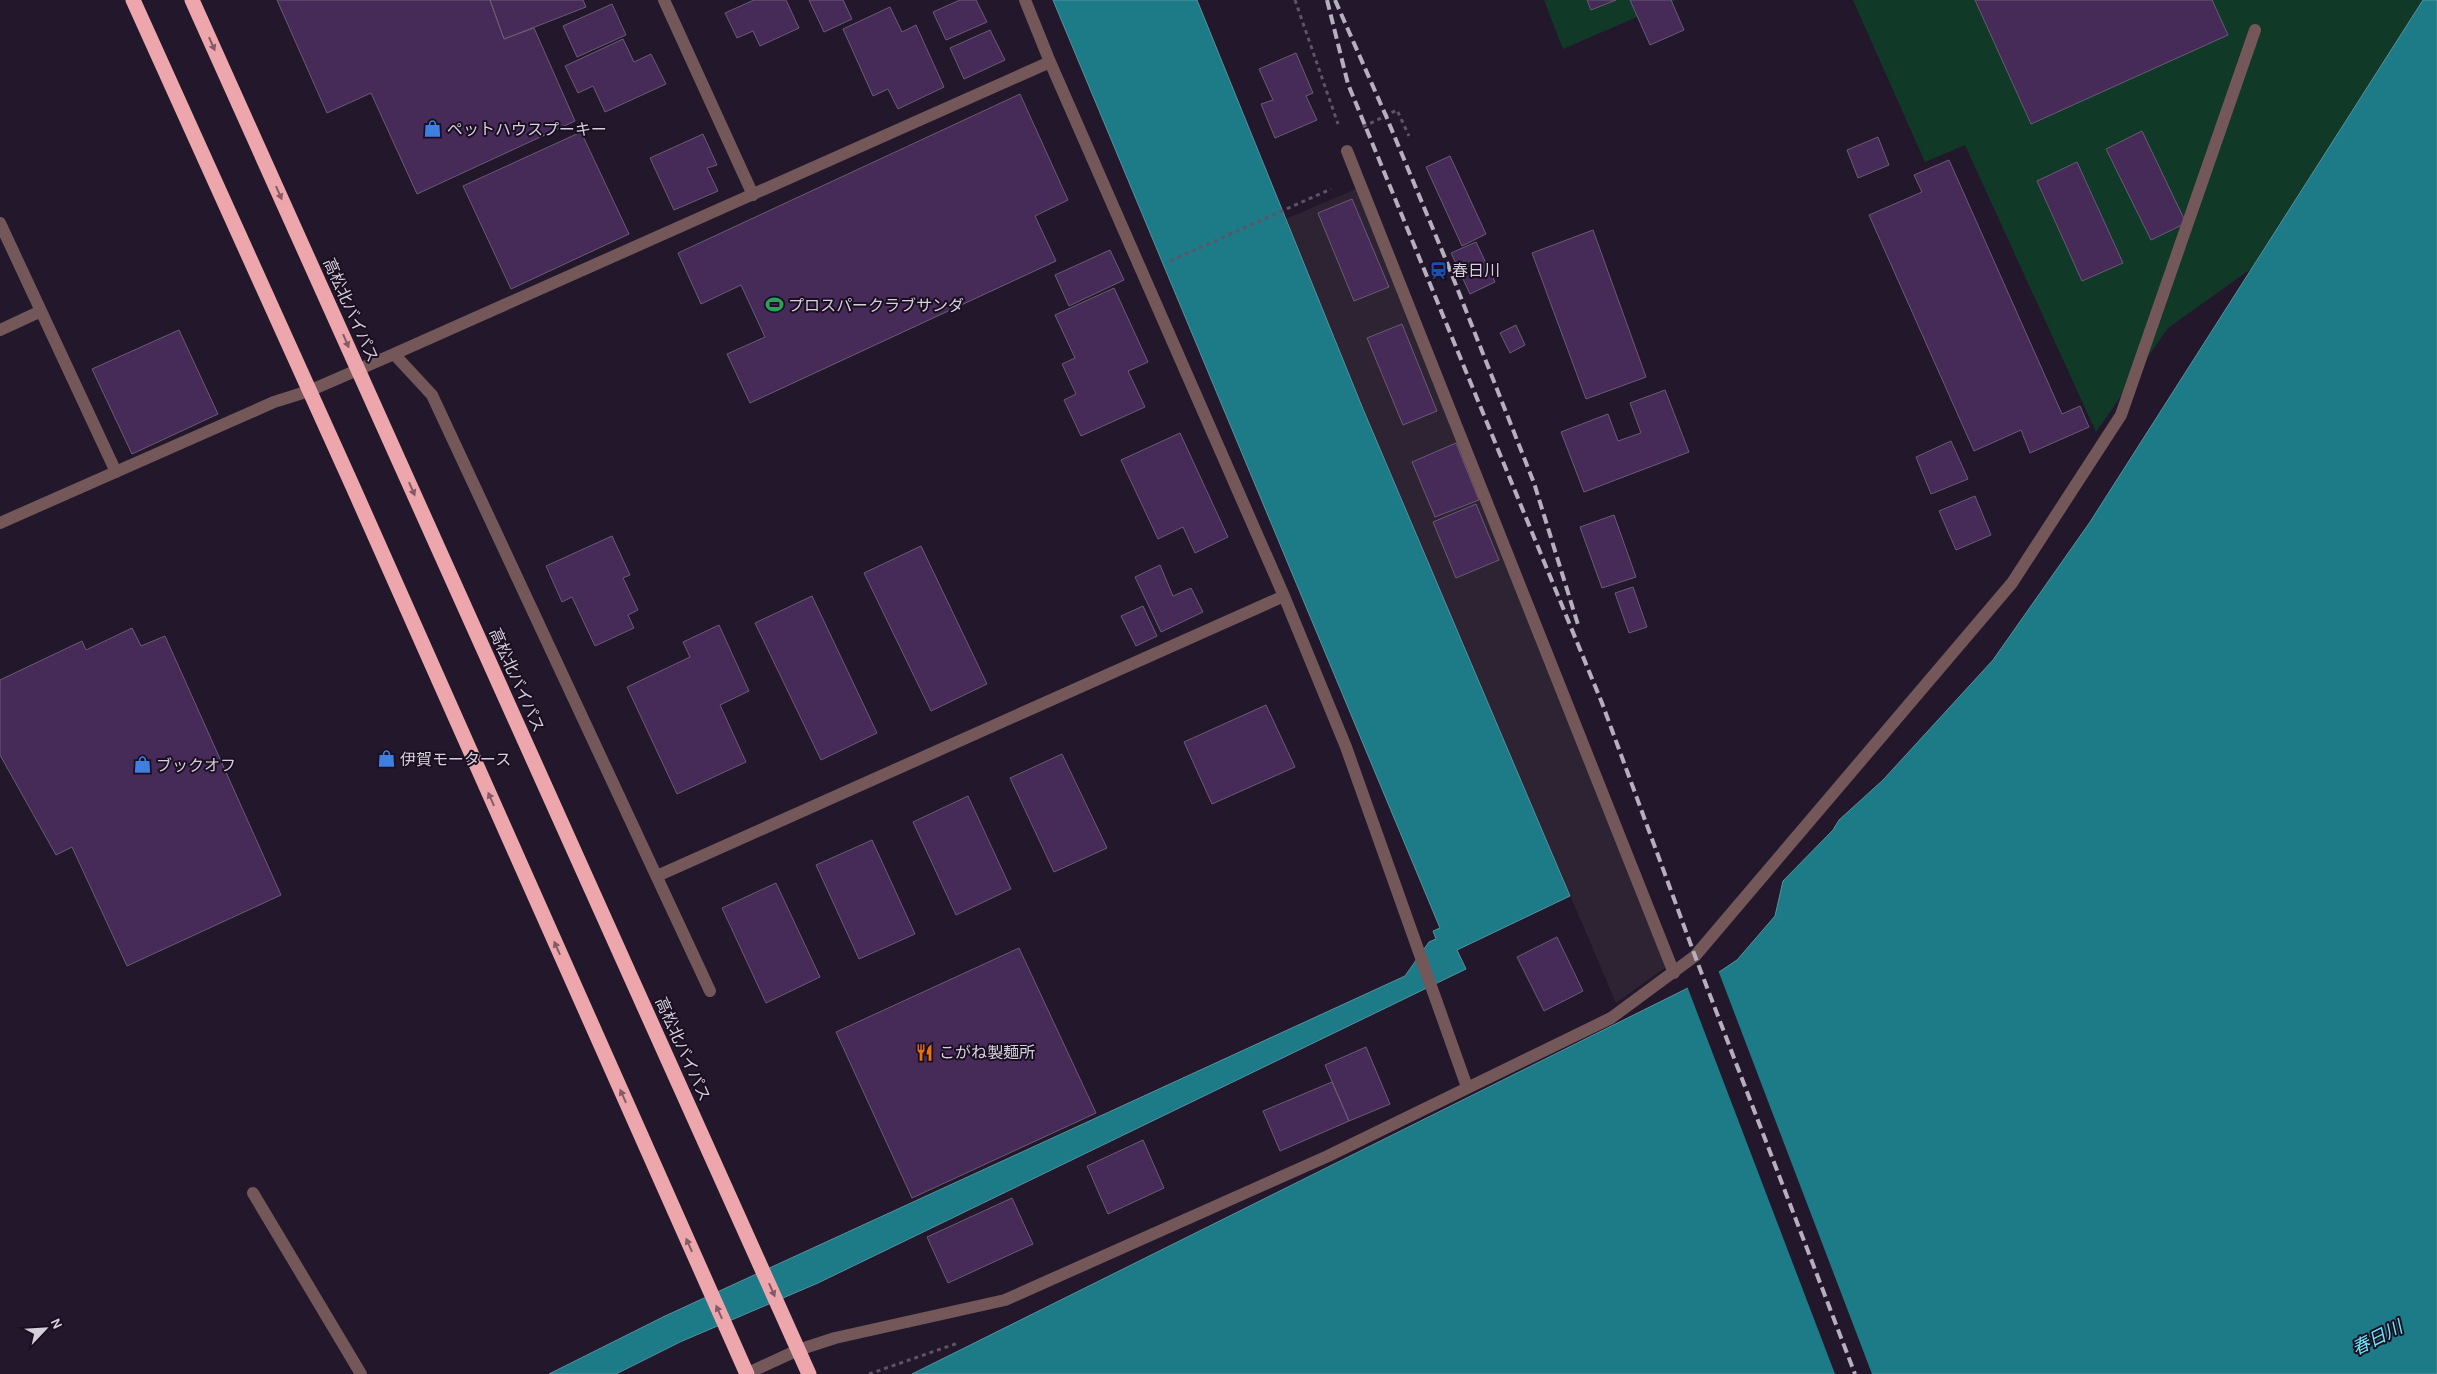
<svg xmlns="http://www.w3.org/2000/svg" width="2437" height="1374" viewBox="0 0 2437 1374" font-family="Karla,'Noto Sans JP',sans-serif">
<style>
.industrial{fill:#2e2332}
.green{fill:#113927}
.water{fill:#1d7a87;stroke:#5493a0}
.pier{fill:#23182b}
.building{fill:#462a58;stroke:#695c73}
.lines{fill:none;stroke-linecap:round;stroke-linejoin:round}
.path{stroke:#5d5465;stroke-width:3;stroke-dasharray:4 4;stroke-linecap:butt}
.minor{stroke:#735759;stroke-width:12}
.highway{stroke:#eda6ac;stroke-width:15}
.rail{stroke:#b6afbd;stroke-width:4;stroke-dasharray:10 5;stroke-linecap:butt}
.oneway{fill:#845a66}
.labels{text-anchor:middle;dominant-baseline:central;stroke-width:4;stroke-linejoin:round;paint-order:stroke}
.poi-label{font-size:16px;fill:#d5cedb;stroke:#1a0f21;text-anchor:start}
.street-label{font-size:16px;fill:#d5cedb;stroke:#1a0f21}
.water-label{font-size:18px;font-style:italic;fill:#69e6fa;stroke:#1a0f21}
</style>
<rect width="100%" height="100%" fill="#23182b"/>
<!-- industrial -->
<path class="industrial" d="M1358,188L1666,967L1616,1003L1363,409L1286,219Z"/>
<!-- green -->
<path class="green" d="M1544,0H1676L1563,49Z
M1853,0H2423L2255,266L2168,328L2096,432L1965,145L1925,162Z"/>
<!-- water -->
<path class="water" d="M1053,0H1197L1363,409L1570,896L1457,950L1466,969L818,1283L680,1342L616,1374H549L665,1316L1405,976L1429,942L1436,939L1433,931L1440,928Z
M2423,0H2437V1374H912L1716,974L1737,960L1775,916L1783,881L1833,830L1839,820L1883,780L1993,660L2090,522Z"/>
<!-- pier -->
<path class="pier" d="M1718,970L1872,1374H1835L1687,986Z"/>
<!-- building -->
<path class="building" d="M277,0H490L504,39L534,28L575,121L417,194L371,93L327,113Z
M490,0H583L586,7L504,39Z
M754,0H786L799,28L760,46L753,31L737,38L725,13Z
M809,0H843L852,19L824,32Z
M960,0H976L987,22L946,40L933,12Z
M1587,0H1616L1591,10Z
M1630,0H1671L1684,30L1650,45Z
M1975,0H2212L2228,35L2031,124Z
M612,4L626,35L577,57L563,26Z
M890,7L902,32L916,25L944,87L898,109L888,89L873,96L843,29Z
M990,30L1005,60L964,79L950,48Z
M623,39L634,62L651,54L666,84L605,112L593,86L578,93L565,66Z
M1296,53L1313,93L1306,96L1317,120L1275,138L1261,104L1273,100L1259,69Z
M1020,94L1068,200L1035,216L1056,261L750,403L727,354L765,337L741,285L701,304L678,253Z
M2142,131L2186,223L2151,240L2106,149Z
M581,132L629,234L511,289L463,186Z
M703,134L717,165L707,168L718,191L674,210L650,158Z
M1878,137L1889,165L1858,178L1847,150Z
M1450,156L1486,234L1462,246L1426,167Z
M1949,160L2062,414L2080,406L2089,427L2030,453L2021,430L1974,451L1869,215L1922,192L1914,175Z
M2077,162L2123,263L2082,281L2037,181Z
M1352,199L1389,287L1354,301L1318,213Z
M1593,230L1646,377L1586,399L1532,253Z
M1476,242L1495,282L1470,294L1451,253Z
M1110,250L1124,280L1069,306L1055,275Z
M1114,288L1148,362L1128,371L1145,407L1081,436L1064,400L1076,394L1062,364L1075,358L1055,315Z
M1402,324L1437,411L1403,425L1367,338Z
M1516,325L1525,345L1510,353L1500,333Z
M179,330L218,414L132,454L92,369Z
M1665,390L1689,452L1584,492L1561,432L1608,414L1618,441L1641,433L1630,403Z
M1180,433L1228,537L1195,553L1183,527L1158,539L1121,460Z
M1951,441L1968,479L1931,494L1916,457Z
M1456,443L1479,500L1435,517L1412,462Z
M1975,496L1991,535L1956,550L1939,511Z
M1476,504L1499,560L1456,578L1433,522Z
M1614,515L1636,577L1602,588L1580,527Z
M612,536L630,575L623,578L638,610L628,615L634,628L595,646L572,597L562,602L546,566Z
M921,546L987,684L931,711L864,573Z
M1160,565L1173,596L1191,588L1203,612L1161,632L1135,577Z
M1633,587L1647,627L1629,633L1615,593Z
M812,596L877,733L821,760L755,623Z
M1143,606L1157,636L1136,646L1121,616Z
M719,625L749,691L720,705L746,762L677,794L627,687L690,657L683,642Z
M132,628L141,646L165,636L281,895L127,966L72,847L56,855L0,755V680L82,641L86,650Z
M1266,705L1295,767L1212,804L1184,742Z
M1062,754L1107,848L1054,872L1010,778Z
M968,796L1011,889L956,915L913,822Z
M872,840L915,934L859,959L816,865Z
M776,883L820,977L766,1003L722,908Z
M1557,937L1583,991L1544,1011L1517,957Z
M1019,948L1096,1113L912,1198L836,1032Z
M1366,1047L1390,1104L1349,1121L1325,1065Z
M1332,1082L1349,1121L1280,1151L1263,1111Z
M1143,1140L1164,1188L1108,1214L1087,1166Z
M1012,1198L1033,1244L948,1283L927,1237Z"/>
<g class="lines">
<!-- path -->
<path class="path" d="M1295,0L1338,124
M1363,127L1397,110L1409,136
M1170,261L1331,189
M869,1374L958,1343"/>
<!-- minor -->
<path class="minor" d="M664,0L753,195
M1025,0L1050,62L1284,596L1346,747L1467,1087
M1347,151L1674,973
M0,223L116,472
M0,330L41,311
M394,354L1050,62
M0,523L274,402L309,391L394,354L432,395L710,991
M657,876L1284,596
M253,1193L361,1374
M746,1374L798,1350L835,1338L1005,1300L1328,1156L1611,1018L1695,956L2012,583L2121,415L2255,30"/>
<!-- highway -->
<path class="highway" d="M133,0L353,487L747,1374
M192,0L809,1374"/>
<!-- rail -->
<path class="rail" d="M1327,0L1348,84L1602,703L1695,956L1855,1374
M1335,0L1386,116L1448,265L1534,483L1579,628"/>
</g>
<!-- one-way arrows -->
<defs><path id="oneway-solid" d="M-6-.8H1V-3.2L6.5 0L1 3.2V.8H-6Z" transform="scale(1.25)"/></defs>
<g class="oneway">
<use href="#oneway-solid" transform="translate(212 44) rotate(66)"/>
<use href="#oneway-solid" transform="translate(279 193) rotate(66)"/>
<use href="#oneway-solid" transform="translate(346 341) rotate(67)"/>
<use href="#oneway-solid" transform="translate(412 489) rotate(66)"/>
<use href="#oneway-solid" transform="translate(491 799) rotate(-114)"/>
<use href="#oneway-solid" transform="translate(557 948) rotate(-114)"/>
<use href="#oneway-solid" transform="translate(623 1096) rotate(-114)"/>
<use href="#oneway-solid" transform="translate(689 1245) rotate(-114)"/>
<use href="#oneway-solid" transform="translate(772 1290) rotate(66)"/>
<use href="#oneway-solid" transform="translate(719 1312) rotate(-114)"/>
</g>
<!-- icons -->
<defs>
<symbol id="shop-bare" viewBox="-9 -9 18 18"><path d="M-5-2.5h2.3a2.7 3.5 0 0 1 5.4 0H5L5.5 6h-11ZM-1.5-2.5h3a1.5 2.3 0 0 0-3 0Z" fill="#3f7fe0" stroke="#1a0f21" stroke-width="2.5" paint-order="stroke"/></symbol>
<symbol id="station-bare" viewBox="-9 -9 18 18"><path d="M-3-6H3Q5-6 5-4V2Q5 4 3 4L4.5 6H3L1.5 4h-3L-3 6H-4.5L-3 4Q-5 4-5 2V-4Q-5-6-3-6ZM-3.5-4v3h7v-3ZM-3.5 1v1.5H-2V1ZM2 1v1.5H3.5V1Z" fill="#1a4fb4" stroke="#1a0f21" stroke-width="2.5" paint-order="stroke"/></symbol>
<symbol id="stadium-bare" viewBox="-9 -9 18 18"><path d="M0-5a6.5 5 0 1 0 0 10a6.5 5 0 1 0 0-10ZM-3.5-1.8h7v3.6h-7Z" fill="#2e9e5b" stroke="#1a0f21" stroke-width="2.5" paint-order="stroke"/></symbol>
<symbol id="restaurant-bare" viewBox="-9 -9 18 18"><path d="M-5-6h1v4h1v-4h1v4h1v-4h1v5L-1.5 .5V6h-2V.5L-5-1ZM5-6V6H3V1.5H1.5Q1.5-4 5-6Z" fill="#e8710a" stroke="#1a0f21" stroke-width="2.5" paint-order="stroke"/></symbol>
</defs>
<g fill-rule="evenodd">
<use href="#shop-bare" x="420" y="116" width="25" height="25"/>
<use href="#station-bare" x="1426" y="258" width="25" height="25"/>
<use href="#stadium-bare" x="762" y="292" width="25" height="25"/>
<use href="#shop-bare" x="374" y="746" width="25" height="25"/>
<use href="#shop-bare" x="130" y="752" width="25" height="25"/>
<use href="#restaurant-bare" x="912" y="1040" width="25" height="25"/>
</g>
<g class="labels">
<!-- poi labels -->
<g class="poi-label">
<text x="447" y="129">ペットハウスプーキー</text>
<text x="1452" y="270">春日川</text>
<text x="788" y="305">プロスパークラブサンダ</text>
<text x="400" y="759">伊賀モータース</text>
<text x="156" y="765">ブックオフ</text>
<text x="939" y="1052">こがね製麺所</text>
</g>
<!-- street labels -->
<g class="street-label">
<text transform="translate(351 310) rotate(66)">高松北バイパス</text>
<text transform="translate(517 680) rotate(66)">高松北バイパス</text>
<text transform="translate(683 1049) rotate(66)">高松北バイパス</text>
</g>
<!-- water labels -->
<g class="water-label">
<text transform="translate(2377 1338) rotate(-27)">春日川</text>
</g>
</g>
<!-- north arrow -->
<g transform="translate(45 1329) rotate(65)" stroke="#1a0f21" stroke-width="4" paint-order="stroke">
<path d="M0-4L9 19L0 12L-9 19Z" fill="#d5cedb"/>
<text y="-8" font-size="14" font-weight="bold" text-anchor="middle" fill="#d5cedb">N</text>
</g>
</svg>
